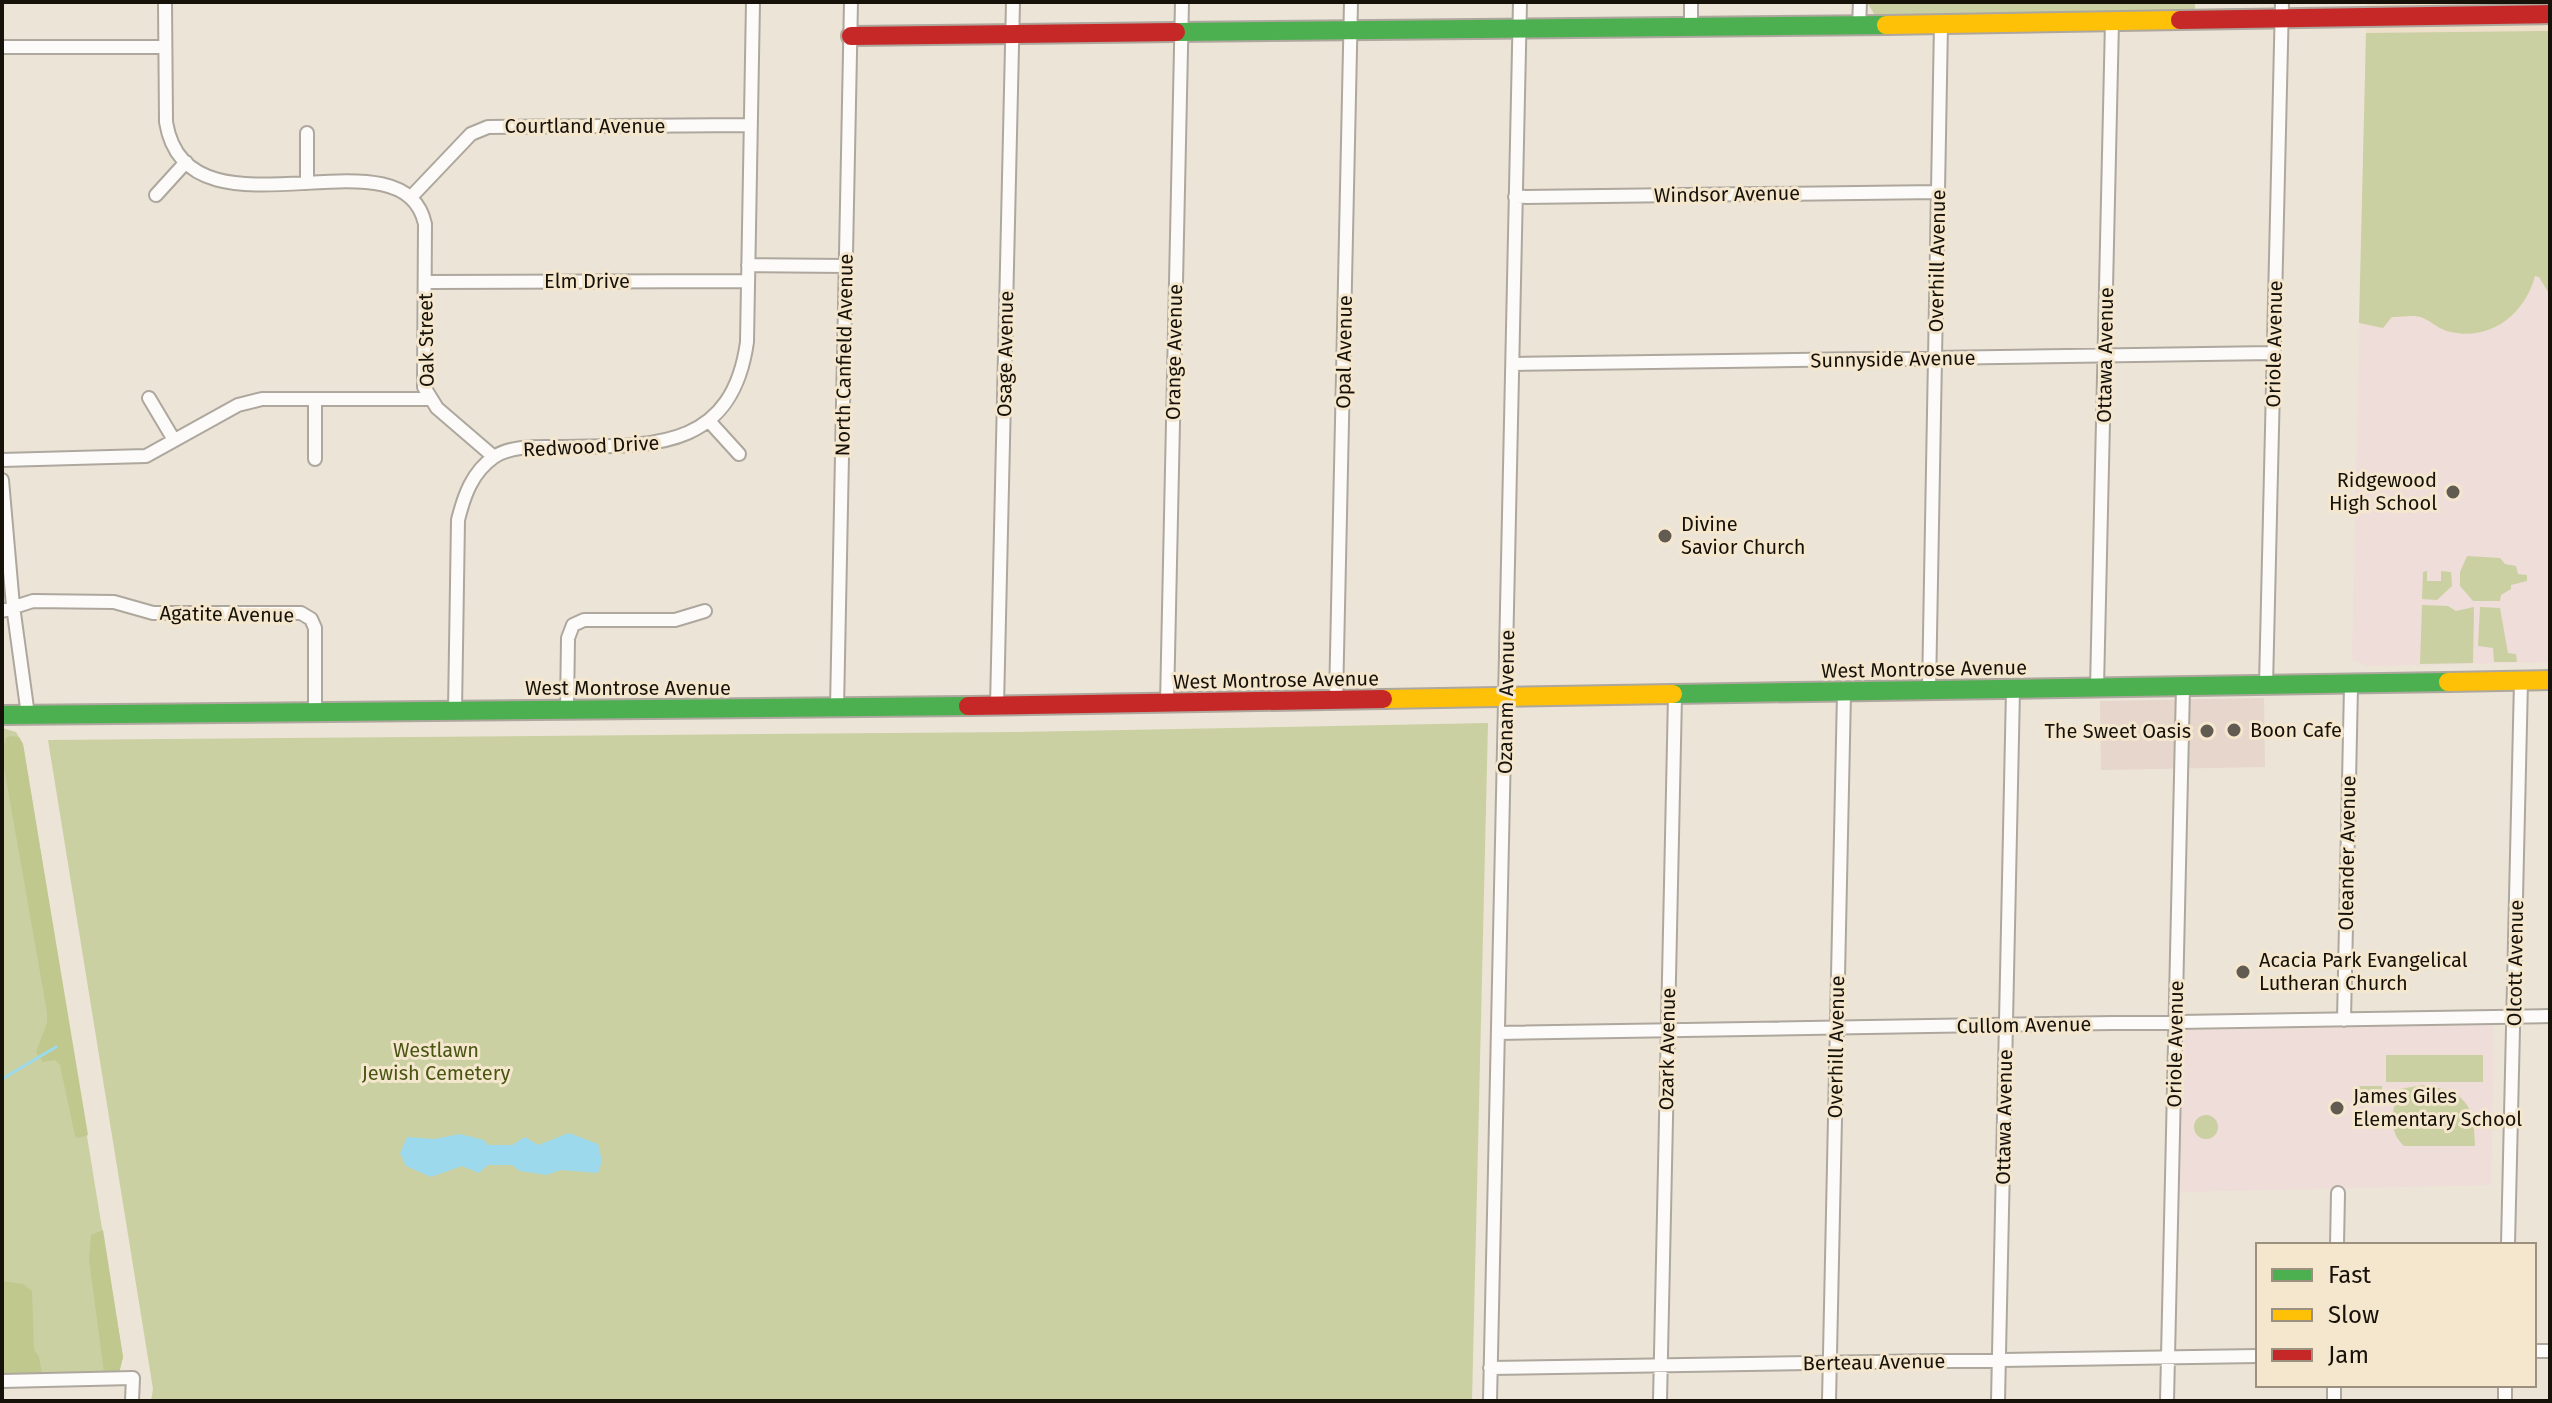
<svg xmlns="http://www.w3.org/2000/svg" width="2552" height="1403" viewBox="0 0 2552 1403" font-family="'Fira Sans',sans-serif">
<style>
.commercial{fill:#e6d6cb}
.built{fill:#eddfc8}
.education{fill:#efddd9}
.green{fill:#cad0a1}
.forest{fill:#c0c88e}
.water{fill:#9cd9ec}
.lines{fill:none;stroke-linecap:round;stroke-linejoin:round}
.stream{stroke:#9cd9ec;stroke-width:3}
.street-casing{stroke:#ada79d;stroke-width:16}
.fast-casing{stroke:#ada79d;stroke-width:22}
.slow-casing{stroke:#ada79d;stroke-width:22}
.jam-casing{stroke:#ada79d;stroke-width:22}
.street{stroke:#fcfbf9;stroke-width:12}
.fast{stroke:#4caf50;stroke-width:18}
.slow{stroke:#ffc107;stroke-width:18}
.jam{stroke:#c62828;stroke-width:18}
.poi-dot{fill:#615b51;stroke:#f5e7ce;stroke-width:3}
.labels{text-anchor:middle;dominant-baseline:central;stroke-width:6;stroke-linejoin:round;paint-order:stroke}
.street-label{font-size:20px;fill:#161109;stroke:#f5e7ce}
.poi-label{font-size:20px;fill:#161109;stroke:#f5e7ce;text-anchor:start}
.park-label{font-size:20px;fill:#495611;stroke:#f5e7ce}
</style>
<rect width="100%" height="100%" fill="#ece4d7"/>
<!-- commercial -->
<path class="commercial" d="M2264,698L2265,767L2101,770L2100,701Z"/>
<!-- built -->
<path class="built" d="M2366,2H2550V31L2366,33Z"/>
<!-- education -->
<path class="education" d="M2550,31V662L2367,666L2352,661L2366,33Z
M2494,1025L2491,1185L2180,1192L2183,1030Z"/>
<!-- green -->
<path class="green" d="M1867,2H2195V12L1876,17Z
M2550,31V295L2539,277L2535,276C2525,314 2491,341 2451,332C2439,330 2433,322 2423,318C2415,314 2401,317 2392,317L2383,328L2359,323L2366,33Z
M2467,556L2500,558L2505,564L2516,566L2518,574L2527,575V581L2511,585V589L2501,595L2500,601H2473L2460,586V572Z
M2427,571V581H2441V571L2451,572L2452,586L2437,600L2422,599L2423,572Z
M2422,605L2448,606L2456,611L2474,607L2473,663L2420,664Z
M2480,607L2500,608L2508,653L2516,654L2517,662H2494L2493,648L2478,646Z
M1488,723L1472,1401H151L153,1389L48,740L1017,732Z
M2,728L16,732L23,744L123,1357L119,1373L2,1374Z
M2386,1055H2483V1082H2386Z
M2423,1085C2466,1092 2474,1103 2475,1146H2404C2387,1131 2392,1108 2400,1089Z
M2359,1086H2382V1105H2359Z
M2194 1127a12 12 0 1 1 24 0a12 12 0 1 1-24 0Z"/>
<!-- forest -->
<path class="forest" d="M10,736L19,737L23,744L88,1135L79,1138L75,1136L60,1065L55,1060L43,1062L36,1052L47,1023V1012L2,756L6,738Z
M103,1230L123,1357L119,1373H104L89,1259L91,1235Z
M2,1281L23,1284L32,1291L34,1350L39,1357L42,1374H2Z"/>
<!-- water -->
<path class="water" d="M569,1133L598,1144L602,1161L598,1173L561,1170L546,1175L520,1171L512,1165H488L479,1173L462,1166L431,1177L406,1166L400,1153L407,1137L434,1139L460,1134L484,1140L488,1145H512L525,1137L538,1145Z"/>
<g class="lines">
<!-- stream -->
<path class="stream" d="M2,1079L56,1047"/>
<defs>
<path id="street" d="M165,2L166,122C187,251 403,123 425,224L424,387L437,408L494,457
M1859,26L1860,2
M1691,28V2
M2,47H165
M307,133V183
M156,195L186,162
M412,196L471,134L488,127L750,125
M1515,197L1938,192
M748,265L846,266
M425,282L748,281
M1513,364L2273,353
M149,398L174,440
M315,399V459
M709,421L739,454
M2,460L146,456L238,405L262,399H428
M2,480L13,606L28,715
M2,611L33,601L114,602L153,613H301L311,619L315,628V713
M2266,686L2282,2
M2097,688L2112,21
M1929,691L1941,24
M1336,701L1351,2
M1167,703L1182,2
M997,706L1013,2
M837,708L851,2
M567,710L568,638L573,625L584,620H675L705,611
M455,711L458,520C464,496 472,472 494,457C510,446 534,447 553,447C644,445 731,456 747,342L753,2
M2344,1020L2351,686
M1498,1033L2550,1016
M2337,1245L2338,1193
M2508,1245L2521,681
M2534,1351H2550
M1490,1368L2258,1356
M2,1381L133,1378L132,1401
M1490,1401L1520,2
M1660,1401L1675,696
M1829,1401L1844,693
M1998,1401L2013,690
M2167,1401L2183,687
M2334,1401V1385
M2505,1401V1385"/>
<path id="fast" d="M1176,32L1886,25
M1673,694L2448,682
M2,715L968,706"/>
<path id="slow" d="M1886,25L2180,20
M2448,682L2550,680
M1383,699L1673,694"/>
<path id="jam" d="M2180,20L2550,14
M851,36L1176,32
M968,706L1383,699"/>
</defs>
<!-- street casing -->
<use href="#street" class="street-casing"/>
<!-- fast casing -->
<use href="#fast" class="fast-casing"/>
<!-- slow casing -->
<use href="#slow" class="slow-casing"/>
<!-- jam casing -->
<use href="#jam" class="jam-casing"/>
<!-- street -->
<use href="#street" class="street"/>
<!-- fast -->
<use href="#fast" class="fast"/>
<!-- slow -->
<use href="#slow" class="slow"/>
<!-- jam -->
<use href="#jam" class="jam"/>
</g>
<!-- markers -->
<g class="poi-dot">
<circle cx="2453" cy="492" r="8"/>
<circle cx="1665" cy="536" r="8"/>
<circle cx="2234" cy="730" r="8"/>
<circle cx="2207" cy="731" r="8"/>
<circle cx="2243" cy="972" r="8"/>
<circle cx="2337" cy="1108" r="8"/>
</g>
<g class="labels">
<!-- street labels -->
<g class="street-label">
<text x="585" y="126">Courtland Avenue</text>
<text transform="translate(1727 194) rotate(-1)">Windsor Avenue</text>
<text transform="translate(1937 261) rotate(-89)">Overhill Avenue</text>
<text x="587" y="281">Elm Drive</text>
<text transform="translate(426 340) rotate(-91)">Oak Street</text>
<text transform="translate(2274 344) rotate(-89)">Oriole Avenue</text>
<text transform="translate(1174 352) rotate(-89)">Orange Avenue</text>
<text transform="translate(1344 352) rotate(-89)">Opal Avenue</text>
<text transform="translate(1005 354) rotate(-89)">Osage Avenue</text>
<text transform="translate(844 355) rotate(-89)">North Canfield Avenue</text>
<text transform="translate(2105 355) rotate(-89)">Ottawa Avenue</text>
<text transform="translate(1893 359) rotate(-1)">Sunnyside Avenue</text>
<text transform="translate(591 446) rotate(-3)">Redwood Drive</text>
<text transform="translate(227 614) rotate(1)">Agatite Avenue</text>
<text transform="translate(1924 669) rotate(-1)">West Montrose Avenue</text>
<text transform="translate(1276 680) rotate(-1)">West Montrose Avenue</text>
<text x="628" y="688">West Montrose Avenue</text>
<text transform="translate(1506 702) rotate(-89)">Ozanam Avenue</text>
<text transform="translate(2347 853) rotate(-89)">Oleander Avenue</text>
<text transform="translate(2515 963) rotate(-89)">Olcott Avenue</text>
<text transform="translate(2024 1025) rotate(-1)">Cullom Avenue</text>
<text transform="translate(2175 1044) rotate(-89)">Oriole Avenue</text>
<text transform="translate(1836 1047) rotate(-89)">Overhill Avenue</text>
<text transform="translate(1667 1049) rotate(-89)">Ozark Avenue</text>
<text transform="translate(2004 1117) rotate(-89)">Ottawa Avenue</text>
<text transform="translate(1874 1362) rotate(-1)">Berteau Avenue</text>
</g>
<!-- poi labels -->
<g class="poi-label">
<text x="2437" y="480" text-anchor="end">Ridgewood<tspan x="2437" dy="23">High School</tspan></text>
<text x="1681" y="524">Divine<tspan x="1681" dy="23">Savior Church</tspan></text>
<text x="2250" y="730">Boon Cafe</text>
<text x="2191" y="731" text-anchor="end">The Sweet Oasis</text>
<text x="2259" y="960">Acacia Park Evangelical<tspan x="2259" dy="23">Lutheran Church</tspan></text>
<text x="2353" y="1096">James Giles<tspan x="2353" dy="23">Elementary School</tspan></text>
</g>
<!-- park labels -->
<g class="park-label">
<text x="436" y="1050">Westlawn<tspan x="436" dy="23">Jewish Cemetery</tspan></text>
</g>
</g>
<!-- border -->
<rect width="2552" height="1403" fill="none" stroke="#161109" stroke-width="8"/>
<!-- legend -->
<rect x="2256" y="1243" width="280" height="144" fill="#f5e7ce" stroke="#9c917f" stroke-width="2"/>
<rect x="2272" y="1269" width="40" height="12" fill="#4caf50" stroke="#9c917f" stroke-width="2"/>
<text x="2328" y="1283" font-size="24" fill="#161109">Fast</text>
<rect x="2272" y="1309" width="40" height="12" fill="#ffc107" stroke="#9c917f" stroke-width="2"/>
<text x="2328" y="1323" font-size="24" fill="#161109">Slow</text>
<rect x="2272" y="1349" width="40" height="12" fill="#c62828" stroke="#9c917f" stroke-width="2"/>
<text x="2328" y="1363" font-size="24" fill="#161109">Jam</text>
</svg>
